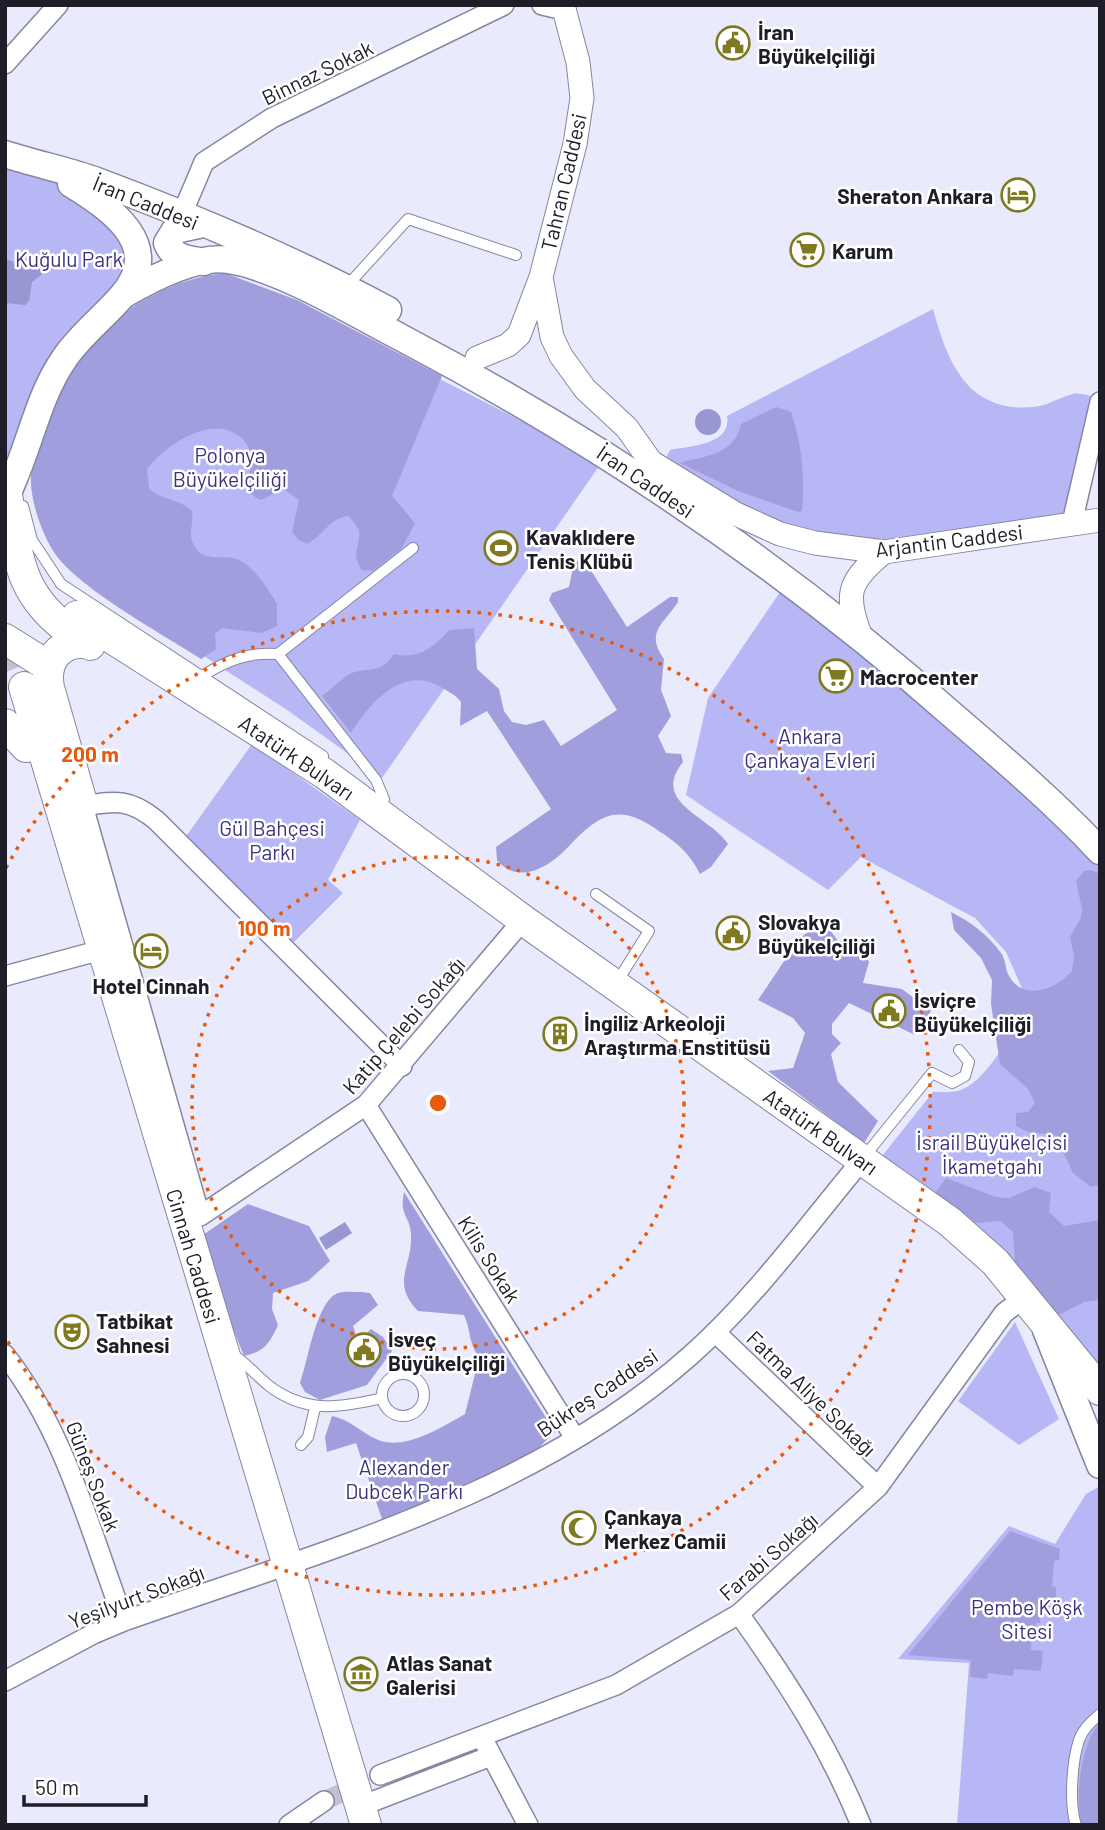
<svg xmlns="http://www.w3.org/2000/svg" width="1105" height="1830" viewBox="0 0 1105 1830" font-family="Barlow,sans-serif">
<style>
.green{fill:#b8b7f6}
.forest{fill:#a19edd}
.water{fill:#9996d4}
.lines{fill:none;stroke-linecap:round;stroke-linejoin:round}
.minor-tunnel{stroke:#c1c1d2;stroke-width:19;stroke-dasharray:19 10;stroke-linecap:butt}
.primary-tunnel{stroke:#c1c1d2;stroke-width:30;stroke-dasharray:30 15;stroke-linecap:butt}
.service-casing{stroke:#8686a1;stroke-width:12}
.minor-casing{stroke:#8686a1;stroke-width:22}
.tertiary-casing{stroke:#8686a1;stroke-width:25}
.secondary-casing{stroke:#8686a1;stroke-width:29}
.primary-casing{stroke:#8686a1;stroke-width:32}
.service{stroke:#fff;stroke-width:10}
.minor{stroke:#fff;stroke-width:19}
.tertiary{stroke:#fff;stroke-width:23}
.secondary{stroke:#fff;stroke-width:26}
.primary{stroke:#fff;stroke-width:30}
.ring{fill:none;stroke:#e8590c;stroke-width:3.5;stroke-dasharray:3.5 7}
.labels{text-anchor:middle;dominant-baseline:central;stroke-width:5;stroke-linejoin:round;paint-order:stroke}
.poi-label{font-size:21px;font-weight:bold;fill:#1e1d28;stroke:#fff;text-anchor:start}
.street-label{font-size:21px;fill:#1e1d28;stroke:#fff}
.park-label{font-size:21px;fill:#3d337c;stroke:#fff}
.centre{fill:#e8590c;stroke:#fff;stroke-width:3.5}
.ring-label{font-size:21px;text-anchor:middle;font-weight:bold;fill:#e8590c;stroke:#fff;stroke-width:5;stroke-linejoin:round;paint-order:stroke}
</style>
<rect width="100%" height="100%" fill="#eaeafd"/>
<!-- green -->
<path class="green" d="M18,158L107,207L136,261L88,329L5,496V166Z
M149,297L309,312L602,462L382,778L290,712L167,632L41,514L31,473L66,380L96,340L127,309Z
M933,309C947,361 967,413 1033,407C1048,406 1059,397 1073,394C1081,392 1092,397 1100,398L1072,523L884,552L815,543L661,468L670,450C690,446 732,445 727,416Z
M784,586L862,647L1100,862V1372L882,1156L933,1092C942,1092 953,1093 961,1090C990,1078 1013,1029 1028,1002L1006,952L975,918L861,857L828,890L686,795L708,698Z
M252,744L360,820L328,880L343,893L287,949L182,842Z
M1015,1322L1059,1419L1019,1445L958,1401Z
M1100,1486V1825H957L969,1663L898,1659L1009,1526L1055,1544L1086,1494Z"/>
<!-- forest -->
<path class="forest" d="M225,273L297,300L442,376L392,496L415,523L402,548L373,571L362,570C350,555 361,546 359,530L349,516C330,517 323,536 307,544L299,540L292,532L299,500L283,489L261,500C233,489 259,469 250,450C226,404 168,442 147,469L149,488C161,501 179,498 192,511C194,522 188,533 193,543C202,564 220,554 237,559C253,565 269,590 277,604V626L262,633L222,628L215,634L216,649L201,659C163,634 73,586 52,549C41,531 30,499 31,478C31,466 40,450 44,438C48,424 51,410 57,397C87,331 153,280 225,273Z
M776,407L791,412C802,444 805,478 802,511L798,512L738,491L680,463C707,455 734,455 741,424Z
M583,558L627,627L670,597H678V602C663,625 645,632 664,659L661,690L671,716L658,736L666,753L681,754L683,762C650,803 710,816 728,844L711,867L700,874C689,852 676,842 656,829C617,802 598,816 569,846C550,867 518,886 497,860L496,847L551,809L487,711L460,726L461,702C455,694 447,691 439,686C401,666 370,703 351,733L322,696C331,690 345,674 355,672C373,667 380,674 394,654C417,660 435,647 449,630L474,628L477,669L499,689L504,711L512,722L526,725L544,720L561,746L617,710L549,600L552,593L569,587L574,563Z
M1091,870L1100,874V1185L1091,1187L1073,1173L1055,1135L1028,1132L1016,1126V1113L1028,1112L1035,1103L1028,1089L1000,1064L991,1004L992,980L981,958L954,930L951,912C971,922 988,935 1001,953C1006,960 1005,967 1008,974C1022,1003 1057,989 1072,971L1074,956L1070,937L1081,918L1082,909L1076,881L1084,871Z
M823,920L838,941L857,940L869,962L863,983L902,989L931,1011L915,1035L849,1003L832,1024V1034L841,1043L831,1054L838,1082L878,1121L864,1143L768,1071L793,1068L805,1033L793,1018L758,1000L799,939Z
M946,1178L996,1197L1009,1198L1035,1187L1051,1193L1049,1212L1064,1226L1100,1220V1300L1084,1302L1057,1316L1015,1263L1013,1232L1000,1221L977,1223L935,1193Z
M404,1192L555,1432L532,1454L383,1522L356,1443L327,1452L325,1437L332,1416C354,1421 361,1434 381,1441C408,1449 442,1427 465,1414L479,1358C467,1338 472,1334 464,1315L418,1311C390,1282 413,1266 411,1234C410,1215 399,1217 404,1192Z
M248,1204L309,1226L330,1261L308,1281L273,1293L272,1309L278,1325C270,1343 264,1352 244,1356L197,1239Z
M361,1292L370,1293L378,1305L353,1326L358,1341L371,1329L383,1337L392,1351L367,1385L320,1400L305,1392L300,1383C308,1362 316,1301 338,1293C344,1291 354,1292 361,1292Z
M1010,1531L1060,1549L1059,1560L1054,1561L1052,1586L1056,1587V1604H1053L1052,1612L1041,1611L1040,1623H1036L1035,1631L1032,1632L1031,1650L1043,1651L1041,1671L1014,1669L1013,1676L988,1673L987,1679L970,1677L971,1660L908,1655Z
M1100,1723V1825H1082C1074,1800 1081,1741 1100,1723Z"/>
<!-- water -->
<path class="water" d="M5,258L13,262L20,258L39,265L45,272L32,282L29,301L25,305L5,303Z
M695 422a13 13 0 1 1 26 0a13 13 0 1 1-26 0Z
M345,1222L352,1233L326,1250L319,1238Z"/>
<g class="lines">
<!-- minor-tunnel -->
<path class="minor-tunnel" d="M324,1801L380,1775"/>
<!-- primary-tunnel -->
<path class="primary-tunnel" d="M5,640L24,687"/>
<defs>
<path id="service" d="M346,287L408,219L516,255
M23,506L32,540L61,584L323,756
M278,654L413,548
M202,676C228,660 248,652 278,654L376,780L384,799
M596,894L649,931L617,982
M864,1157L932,1073L952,1083L965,1076L969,1062L959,1050
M231,1353C245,1362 255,1374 268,1385C305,1414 340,1408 382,1398
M382 1395a21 21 0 1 1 42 0a21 21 0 1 1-42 0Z
M301,1445L308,1437L315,1408
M1076,1825C1069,1805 1072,1761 1079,1740C1083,1729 1091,1722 1100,1714"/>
<path id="minor" d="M542,5L564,10
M5,64L58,5
M182,214L204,162L272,118L504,5
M1072,523L1100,402
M5,976L90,953
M402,1066L156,820C129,798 116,801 83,806L200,1216L366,1105L523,920
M366,1105L575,1438
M715,1332L878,1487
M5,1355C65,1431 90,1531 124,1621
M739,1614C788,1683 829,1746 861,1825
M5,1681L93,1634L124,1621C319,1552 533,1496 691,1355C755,1298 807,1226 862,1160
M486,1745L528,1825
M380,1775L616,1685L739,1614L878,1487L1004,1313L1025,1297
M361,1806L491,1756
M289,1825L324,1801"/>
<path id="tertiary" d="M541,277L552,337L561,356L585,389L627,428L651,462L736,514L780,534L815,543L884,552L1100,520
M477,358L508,345L519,335L541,277L575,144L582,98L578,62L563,5
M861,637C844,594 848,581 884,552"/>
<path id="secondary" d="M5,154C35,164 67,170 97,181C196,218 295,260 388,310
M203,224L175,230L167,243C173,259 190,259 204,262
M123,295C149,280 197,255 228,260C278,267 354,313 400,337C600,442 787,569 957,719C1006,761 1056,804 1100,851
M5,503C9,488 17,473 22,458C35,423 43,390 64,359C80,335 103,318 122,296C166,245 110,208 71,184
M1046,1330L1100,1465"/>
<path id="primary" d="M5,496L7,495C20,571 20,601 90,645
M77,616L325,774L523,920L950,1222L995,1262L1100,1390
M5,639L48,666
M24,687L366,1825
M5,724L26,747
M83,806L49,688C44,661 59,640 88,643"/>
</defs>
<!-- service casing -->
<use href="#service" class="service-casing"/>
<!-- minor casing -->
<use href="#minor" class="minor-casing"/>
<!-- tertiary casing -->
<use href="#tertiary" class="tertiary-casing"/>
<!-- secondary casing -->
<use href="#secondary" class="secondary-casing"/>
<!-- primary casing -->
<use href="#primary" class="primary-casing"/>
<!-- service -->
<use href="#service" class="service"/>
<!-- minor -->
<use href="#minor" class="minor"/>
<!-- tertiary -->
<use href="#tertiary" class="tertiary"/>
<!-- secondary -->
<use href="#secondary" class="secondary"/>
<!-- primary -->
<use href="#primary" class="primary"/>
</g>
<!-- distance rings -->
<g class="ring">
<circle cx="438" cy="1103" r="246"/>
<path d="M6 868A492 492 0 1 1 6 1338"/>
</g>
<!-- icons -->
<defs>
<symbol id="civic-ring" viewBox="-11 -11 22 22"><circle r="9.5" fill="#fff" stroke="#7f7a1f" stroke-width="1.5"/><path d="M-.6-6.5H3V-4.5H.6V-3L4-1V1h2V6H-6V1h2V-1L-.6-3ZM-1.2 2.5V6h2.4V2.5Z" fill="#7f7a1f"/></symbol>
<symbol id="hotel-ring" viewBox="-11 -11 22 22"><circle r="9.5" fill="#fff" stroke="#7f7a1f" stroke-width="1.5"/><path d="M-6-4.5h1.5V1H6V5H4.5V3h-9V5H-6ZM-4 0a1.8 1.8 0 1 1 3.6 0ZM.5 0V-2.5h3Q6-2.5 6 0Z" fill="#7f7a1f"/></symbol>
<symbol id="supermarket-ring" viewBox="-11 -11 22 22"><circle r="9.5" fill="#fff" stroke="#7f7a1f" stroke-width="1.5"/><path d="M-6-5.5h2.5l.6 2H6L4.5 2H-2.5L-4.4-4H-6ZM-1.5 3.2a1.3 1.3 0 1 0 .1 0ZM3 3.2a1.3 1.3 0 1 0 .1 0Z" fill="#7f7a1f"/></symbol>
<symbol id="stadium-ring" viewBox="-11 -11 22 22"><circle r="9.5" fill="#fff" stroke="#7f7a1f" stroke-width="1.5"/><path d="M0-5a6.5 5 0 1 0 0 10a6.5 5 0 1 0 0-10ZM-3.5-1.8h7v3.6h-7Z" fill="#7f7a1f"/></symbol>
<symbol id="building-ring" viewBox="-11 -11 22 22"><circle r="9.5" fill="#fff" stroke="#7f7a1f" stroke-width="1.5"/><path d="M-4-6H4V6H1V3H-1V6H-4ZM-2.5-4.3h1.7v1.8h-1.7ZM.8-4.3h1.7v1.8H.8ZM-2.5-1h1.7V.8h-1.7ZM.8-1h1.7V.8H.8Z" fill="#7f7a1f"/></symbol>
<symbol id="theatre-ring" viewBox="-11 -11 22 22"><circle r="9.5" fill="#fff" stroke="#7f7a1f" stroke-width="1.5"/><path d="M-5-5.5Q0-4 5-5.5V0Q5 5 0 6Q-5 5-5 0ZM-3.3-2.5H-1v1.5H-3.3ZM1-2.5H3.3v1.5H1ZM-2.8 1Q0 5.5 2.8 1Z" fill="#7f7a1f"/></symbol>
<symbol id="mosque-ring" viewBox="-11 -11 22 22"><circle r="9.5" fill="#fff" stroke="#7f7a1f" stroke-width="1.5"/><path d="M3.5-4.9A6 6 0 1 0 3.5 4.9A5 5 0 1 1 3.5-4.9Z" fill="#7f7a1f"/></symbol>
<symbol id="museum-ring" viewBox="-11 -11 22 22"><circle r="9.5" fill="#fff" stroke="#7f7a1f" stroke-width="1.5"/><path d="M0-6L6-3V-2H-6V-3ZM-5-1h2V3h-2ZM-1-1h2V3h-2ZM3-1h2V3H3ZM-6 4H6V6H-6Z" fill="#7f7a1f"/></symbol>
</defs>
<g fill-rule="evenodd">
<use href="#civic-ring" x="714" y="24" width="38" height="38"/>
<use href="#hotel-ring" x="999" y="176" width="38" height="38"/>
<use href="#supermarket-ring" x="788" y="231" width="38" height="38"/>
<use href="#stadium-ring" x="482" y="529" width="38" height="38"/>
<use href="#supermarket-ring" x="817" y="657" width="38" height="38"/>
<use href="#civic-ring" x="714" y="914" width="38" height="38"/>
<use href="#hotel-ring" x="132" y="932" width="38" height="38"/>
<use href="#civic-ring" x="870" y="992" width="38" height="38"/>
<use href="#building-ring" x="541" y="1015" width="38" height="38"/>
<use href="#theatre-ring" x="53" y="1313" width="38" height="38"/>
<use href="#civic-ring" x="345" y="1331" width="38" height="38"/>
<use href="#mosque-ring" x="560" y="1509" width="38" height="38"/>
<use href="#museum-ring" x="342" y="1655" width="38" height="38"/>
</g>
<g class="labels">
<!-- poi labels -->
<g class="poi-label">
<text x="758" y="31">İran<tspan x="758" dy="24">Büyükelçiliği</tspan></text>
<text x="993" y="195" text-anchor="end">Sheraton Ankara</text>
<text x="832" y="250">Karum</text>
<text x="526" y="536">Kavaklıdere<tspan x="526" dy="24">Tenis Klübü</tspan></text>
<text x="860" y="676">Macrocenter</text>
<text x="758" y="921">Slovakya<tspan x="758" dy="24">Büyükelçiliği</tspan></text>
<text x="151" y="985" text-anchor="middle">Hotel Cinnah</text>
<text x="914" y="999">İsviçre<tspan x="914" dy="24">Büyükelçiliği</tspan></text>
<text x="584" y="1022">İngiliz Arkeoloji<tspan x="584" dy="24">Araştırma Enstitüsü</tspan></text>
<text x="96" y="1320">Tatbikat<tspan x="96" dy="24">Sahnesi</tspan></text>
<text x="388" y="1338">İsveç<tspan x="388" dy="24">Büyükelçiliği</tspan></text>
<text x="604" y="1516">Çankaya<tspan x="604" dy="24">Merkez Camii</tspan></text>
<text x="386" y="1662">Atlas Sanat<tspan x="386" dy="24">Galerisi</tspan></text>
</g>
<!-- street labels -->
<g class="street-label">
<text transform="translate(317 72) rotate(-26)">Binnaz Sokak</text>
<text transform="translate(563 182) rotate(-77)">Tahran Caddesi</text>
<text transform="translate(146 202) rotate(22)">İran Caddesi</text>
<text transform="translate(646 481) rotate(34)">İran Caddesi</text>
<text transform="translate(949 540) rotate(-7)">Arjantin Caddesi</text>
<text transform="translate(297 757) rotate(34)">Atatürk Bulvarı</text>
<text transform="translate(403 1025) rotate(-49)">Katip Çelebi Sokağı</text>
<text transform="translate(821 1131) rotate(35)">Atatürk Bulvarı</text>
<text transform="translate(194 1256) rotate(73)">Cinnah Caddesi</text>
<text transform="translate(490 1259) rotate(58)">Kilis Sokak</text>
<text transform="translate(597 1392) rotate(-34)">Bükreş Caddesi</text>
<text transform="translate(812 1393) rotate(44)">Fatma Aliye Sokağı</text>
<text transform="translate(94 1476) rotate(69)">Güneş Sokak</text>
<text transform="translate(768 1556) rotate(-41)">Farabi Sokağı</text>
<text transform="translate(136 1596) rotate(-21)">Yeşilyurt Sokağı</text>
</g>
<!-- park labels -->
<g class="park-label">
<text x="69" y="258">Kuğulu Park</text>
<text x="230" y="454">Polonya<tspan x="230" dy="24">Büyükelçiliği</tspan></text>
<text x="810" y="735">Ankara<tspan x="810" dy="24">Çankaya Evleri</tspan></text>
<text x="272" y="827">Gül Bahçesi<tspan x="272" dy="24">Parkı</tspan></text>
<text x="992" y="1141">İsrail Büyükelçisi<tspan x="992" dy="24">İkametgahı</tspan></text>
<text x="404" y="1466">Alexander<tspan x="404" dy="24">Dubcek Parkı</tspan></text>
<text x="1027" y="1606">Pembe Köşk<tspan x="1027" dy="24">Sitesi</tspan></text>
</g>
</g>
<circle cx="438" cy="1103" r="10" class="centre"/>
<g class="ring-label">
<text x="90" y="762">200 m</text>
<text x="264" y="936">100 m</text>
</g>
<!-- border -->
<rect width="1105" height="1830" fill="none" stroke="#1e1d28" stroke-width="14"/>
<!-- scale -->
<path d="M24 1795v10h122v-10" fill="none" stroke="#1e1d28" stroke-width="3.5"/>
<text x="35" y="1795" font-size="21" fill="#1e1d28" stroke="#ffffff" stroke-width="5" paint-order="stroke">50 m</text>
</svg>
